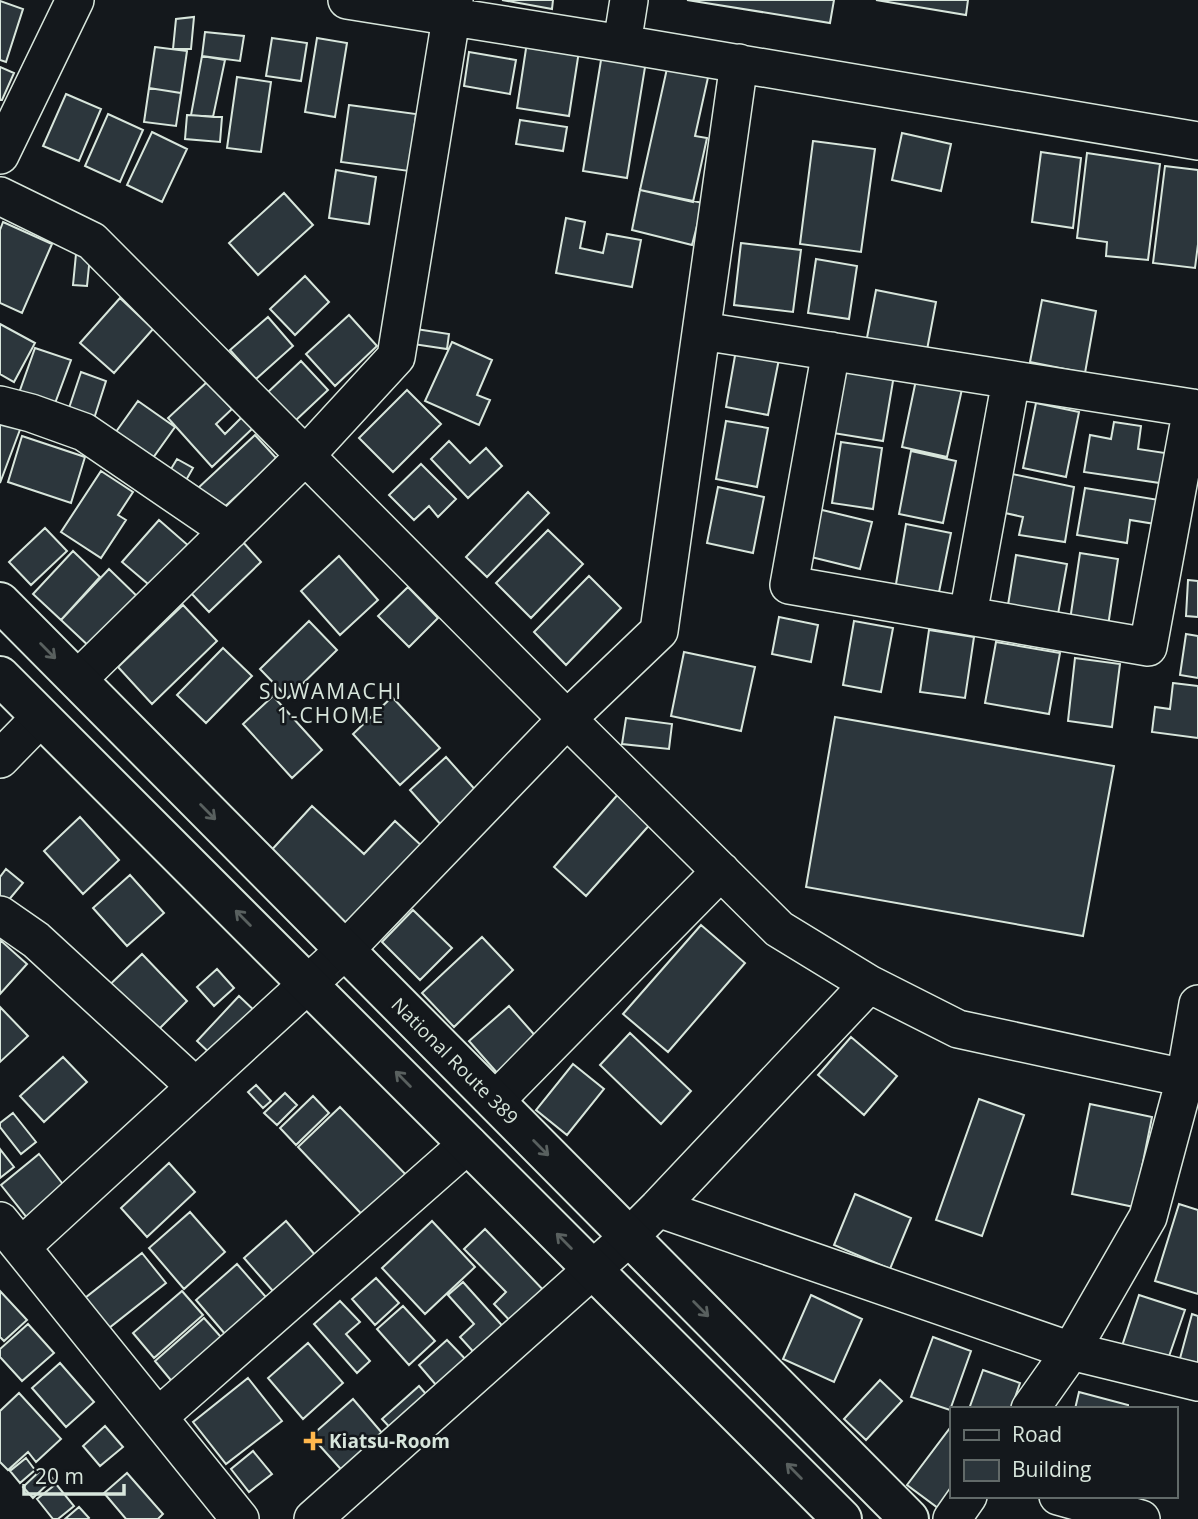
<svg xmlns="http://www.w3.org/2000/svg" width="1198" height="1519" viewBox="0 0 1198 1519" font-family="'Open Sans',sans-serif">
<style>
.building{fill:#2c363c;stroke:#d8e6dc;stroke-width:2}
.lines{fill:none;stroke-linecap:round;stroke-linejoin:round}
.minor-casing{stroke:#d8e6dc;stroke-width:40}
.highway-casing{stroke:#d8e6dc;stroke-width:42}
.minor{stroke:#14181c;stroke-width:37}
.highway{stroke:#14181c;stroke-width:38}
.oneway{stroke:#59605f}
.poi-dot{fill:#ffb74d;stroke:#14181c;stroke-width:2.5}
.labels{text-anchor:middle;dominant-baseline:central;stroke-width:5;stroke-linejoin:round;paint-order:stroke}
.street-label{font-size:19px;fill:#d8e6dc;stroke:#14181c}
.poi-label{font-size:19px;font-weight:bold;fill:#d8e6dc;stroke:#14181c;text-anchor:start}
.neighbourhood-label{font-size:21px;letter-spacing:2px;fill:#d8e6dc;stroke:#14181c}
</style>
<rect width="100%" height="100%" fill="#14181c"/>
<!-- building -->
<path class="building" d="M502,0H553L552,9Z
M687,0H834L830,23Z
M876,0H968L966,15Z
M0,1L23,9L6,62L0,60Z
M194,17L191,49H173L176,19Z
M205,32L244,36L240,61L202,56Z
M272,38L307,43L301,81L266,76Z
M317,38L347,43L335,117L305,112Z
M527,42L579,51L569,116L517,108Z
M155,47L187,51L181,93L149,88Z
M469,52L516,60L510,94L464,86Z
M602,54L646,61L627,178L583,171Z
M202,56L225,60L213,117L191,115Z
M668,64L709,73L695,136L707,138L693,202L640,190Z
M0,67L14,73L2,100H0Z
M237,77L271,82L261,152L227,148Z
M149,88L181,93L176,126L144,122Z
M66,94L101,109L79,161L43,146Z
M349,105L416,114L409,171L341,162Z
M108,114L143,130L120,182L85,166Z
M187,115L222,117L220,142L185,139Z
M520,120L567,127L563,151L516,144Z
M152,132L187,149L162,202L127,185Z
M902,133L951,144L941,191L892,180Z
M813,141L875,149L861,252L800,244Z
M1041,152L1081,158L1073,228L1032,222Z
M1087,153L1160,164L1148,260L1106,256L1107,242L1077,238Z
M1165,166L1198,170V244L1195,268L1153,263Z
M336,170L376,177L369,224L329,218Z
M640,190L703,203L692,245L632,230Z
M284,193L313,225L258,275L229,243Z
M566,218L585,222L580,248L603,253L607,234L641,240L632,287L556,273Z
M3,222L52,244L22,313L0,303V230Z
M741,243L801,250L793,312L734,305Z
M76,254L90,256L87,286L73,285Z
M816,259L857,266L849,319L808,313Z
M305,276L329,302L295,335L270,309Z
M876,290L936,302L926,355L866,343Z
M120,298L153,329L114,373L80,343Z
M1042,300L1096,311L1085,373L1030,362Z
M349,315L377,346L335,386L306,354Z
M268,317L293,346L256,379L230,350Z
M0,324L35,343L14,382L0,374Z
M416,329L449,334L447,349L413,344Z
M452,342L492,360L477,395L490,400L479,425L425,401Z
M35,348L71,360L54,406L19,393Z
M736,350L779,359L768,415L726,407Z
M301,361L328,390L295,421L268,392Z
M845,366L894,375L883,441L833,433Z
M81,372L106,381L91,428L65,420Z
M916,380L962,389L947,457L902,447Z
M207,382L232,409L216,424L225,434L242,417L253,428L212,467L168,418Z
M407,390L441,424L393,472L359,438Z
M138,401L175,427L150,462L113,436Z
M1036,403L1079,412L1066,477L1023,468Z
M0,421L21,427L0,483Z
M726,421L768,428L757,487L716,479Z
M1114,422L1141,426L1138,449L1165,453L1160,483L1084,472L1090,435L1111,439Z
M255,435L277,459L219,512L197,489Z
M22,436L85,457L71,503L8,482Z
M449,441L470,463L486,448L502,466L468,498L431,459Z
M841,442L882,448L873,509L832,503Z
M911,451L956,461L943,523L899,514Z
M177,459L193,468L181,489L165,479Z
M421,464L456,499L438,517L429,506L414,520L389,495Z
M101,471L133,492L118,515L126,520L101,558L61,532Z
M1003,472L1074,487L1065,542L1019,535L1023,517L996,511Z
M718,487L764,497L753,553L707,543Z
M1085,488L1159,500L1155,524L1130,520L1127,543L1077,535Z
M528,492L549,513L487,577L466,557Z
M818,509L872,522L860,569L807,556Z
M159,520L190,547L154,589L122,562Z
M906,524L951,533L938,597L895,590Z
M45,528L67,551L31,585L9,562Z
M548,530L583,564L531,618L496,583Z
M242,541L261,562L209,612L190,592Z
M73,551L100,577L61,620L33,594Z
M1080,553L1118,559L1108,626L1070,620Z
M1016,555L1067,564L1058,614L1008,605Z
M339,556L378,600L340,635L301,591Z
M109,569L141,600L93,650L61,620Z
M589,576L621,608L566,665L534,632Z
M1188,580L1198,581V617L1186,616Z
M408,587L438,618L409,647L378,616Z
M183,605L217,641L152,704L118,667Z
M779,617L818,625L811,662L772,654Z
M309,621L337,650L288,698L260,669Z
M854,621L893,628L881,692L843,685Z
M929,630L974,637L965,698L920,692Z
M1186,634L1198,636V678L1180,675Z
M996,642L1060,653L1049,714L985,703Z
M223,648L252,676L206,723L177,695Z
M684,652L755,667L741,731L671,716Z
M1075,658L1120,664L1112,727L1068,721Z
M1173,683L1198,686V738L1152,732L1155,707L1170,709Z
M273,696L322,750L292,778L243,724Z
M392,697L440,748L400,785L353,734Z
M835,717L1114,766L1083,936L806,887Z
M626,718L672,724L669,749L622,744Z
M446,757L479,794L442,826L410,790Z
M620,792L653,821L586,896L554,867Z
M312,806L364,854L395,821L424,848L347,930L267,855Z
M80,817L119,860L83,894L44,851Z
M6,869L23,883L7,902L0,896V877Z
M130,875L164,913L127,946L93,908Z
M413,910L452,948L420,980L382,942Z
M701,925L745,963L668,1052L623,1014Z
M482,937L513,970L454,1027L422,993Z
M0,940L27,964L0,994Z
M142,954L187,1001L147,1041L101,993Z
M217,969L234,988L214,1006L197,987Z
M239,996L257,1013L215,1058L197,1041Z
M509,1006L539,1040L499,1075L469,1041Z
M0,1007L28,1036L0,1062Z
M630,1033L691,1091L661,1124L600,1065Z
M851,1037L897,1076L864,1115L818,1075Z
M63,1057L87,1082L44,1122L20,1096Z
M573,1064L604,1089L567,1135L536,1110Z
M256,1085L271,1101L263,1108L248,1092Z
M285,1093L297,1105L277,1125L264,1113Z
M313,1096L329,1113L296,1145L280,1128Z
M979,1099L1024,1115L982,1236L936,1220Z
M1090,1104L1152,1117L1134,1207L1072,1194Z
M340,1107L413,1182L370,1223L298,1147Z
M13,1113L36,1142L21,1154L0,1127V1123Z
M0,1149L14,1167L0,1178Z
M39,1154L66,1188L28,1219L1,1185Z
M169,1163L195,1192L147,1237L121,1208Z
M855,1194L911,1218L890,1269L834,1245Z
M1179,1204L1198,1210V1294L1155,1281Z
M190,1212L225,1252L184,1289L149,1248Z
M286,1221L321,1262L279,1298L244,1258Z
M432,1221L475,1267L425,1314L382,1268Z
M485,1229L549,1296L516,1327L494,1304L506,1292L464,1249Z
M142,1253L166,1283L109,1328L85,1298Z
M237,1264L272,1304L231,1341L196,1300Z
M376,1278L399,1303L375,1325L352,1299Z
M463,1282L507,1331L478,1357L460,1337L474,1324L448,1295Z
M0,1291L27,1320L4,1341L0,1337Z
M182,1291L203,1315L154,1358L133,1333Z
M811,1295L862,1319L834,1382L783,1359Z
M1139,1295L1185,1310L1166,1365L1121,1349Z
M340,1301L360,1322L346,1334L370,1361L357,1373L314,1324Z
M403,1306L435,1341L409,1365L377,1329Z
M1192,1314L1198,1316V1368L1179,1362Z
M204,1318L229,1346L179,1390L155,1361Z
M28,1324L54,1353L22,1381L0,1357V1349Z
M933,1337L971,1351L950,1410L911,1397Z
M447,1340L472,1366L442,1392L419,1365Z
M308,1343L343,1383L303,1419L268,1378Z
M60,1363L94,1402L66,1427L32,1388Z
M983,1370L1020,1383L1011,1409H969Z
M248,1378L282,1421L226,1464L193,1422Z
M880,1380L902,1401L866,1440L844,1419Z
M419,1386L432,1401L396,1434L382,1419Z
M1079,1392L1128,1405V1409H1075Z
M19,1393L61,1439L36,1462L28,1452L8,1470L0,1462V1411Z
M353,1399L388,1440L347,1476L311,1436Z
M105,1426L123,1447L100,1466L83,1446Z
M950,1428L951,1491L938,1508L907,1485Z
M253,1451L272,1474L249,1492L231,1469Z
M26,1458L35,1470L20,1483L10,1471Z
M43,1468L53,1479L33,1498L23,1487Z
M127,1473L163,1514L158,1519H126L104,1493Z
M56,1484L74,1506L58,1519H53L37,1499Z
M79,1507L89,1518L88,1519H65Z"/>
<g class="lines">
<defs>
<path id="minor" d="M347,0L622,44L1198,141
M622,44L629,0
M0,155L75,0
M0,196L92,241L567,719L779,929L869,984L958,1029L1198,1081
M702,331L1198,409
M831,351L789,585L1148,647L1192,408
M0,405L31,413L84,432L229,531
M968,615L1011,380
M77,680L305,456L396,357L454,0
M0,759L41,717
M0,915L36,940L196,1087
M495,1101L721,871
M658,1208L1071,1351L1198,1382
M0,1221L240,1519
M21,1247L345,950L567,719L659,631L739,63
M1030,1409L1071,1351L1148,1217L1185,1079L1198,1004
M158,1417L468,1144
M1058,1496L1141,1519
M313,1519L629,1237L658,1208L869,984
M952,1519L968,1496"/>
<path id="highway" d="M0,602L909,1519
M0,676L842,1519"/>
</defs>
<!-- minor casing -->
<use href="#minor" class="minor-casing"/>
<!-- highway casing -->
<use href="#highway" class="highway-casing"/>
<!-- minor -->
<use href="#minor" class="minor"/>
<!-- highway -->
<use href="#highway" class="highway"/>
</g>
<!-- one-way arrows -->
<defs><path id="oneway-shaft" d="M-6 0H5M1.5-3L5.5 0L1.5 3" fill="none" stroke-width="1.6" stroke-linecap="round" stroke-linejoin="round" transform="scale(1.75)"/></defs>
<g class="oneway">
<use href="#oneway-shaft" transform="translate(48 651) rotate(45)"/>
<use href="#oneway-shaft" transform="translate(208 812) rotate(45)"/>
<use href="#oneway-shaft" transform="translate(243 918) rotate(-135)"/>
<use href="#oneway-shaft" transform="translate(403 1079) rotate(-135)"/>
<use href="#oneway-shaft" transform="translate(541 1148) rotate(45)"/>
<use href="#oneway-shaft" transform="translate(564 1241) rotate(-135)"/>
<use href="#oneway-shaft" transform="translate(701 1309) rotate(45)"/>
<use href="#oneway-shaft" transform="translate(794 1471) rotate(-135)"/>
</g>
<!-- markers -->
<path class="poi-dot" d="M309.5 1430.5h7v7h7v7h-7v7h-7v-7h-7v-7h7z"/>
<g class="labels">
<!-- street labels -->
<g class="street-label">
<text transform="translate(455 1061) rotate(45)">National Route 389</text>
</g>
<!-- poi labels -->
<g class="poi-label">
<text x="329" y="1441">Kiatsu-Room</text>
</g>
<!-- neighbourhood labels -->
<g class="neighbourhood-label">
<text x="331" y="691">SUWAMACHI<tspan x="331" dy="24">1-CHOME</tspan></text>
</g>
</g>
<!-- legend -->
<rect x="950" y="1407" width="228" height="91" fill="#14181c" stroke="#626a69" stroke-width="2"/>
<rect x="964" y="1430" width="35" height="10" fill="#14181c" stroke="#626a69" stroke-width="2"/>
<text x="1012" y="1442" font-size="21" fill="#d8e6dc">Road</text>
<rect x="964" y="1460" width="35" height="21" fill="#2c363c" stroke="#626a69" stroke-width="2"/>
<text x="1012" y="1477" font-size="21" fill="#d8e6dc">Building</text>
<!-- scale -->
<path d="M24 1484v10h100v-10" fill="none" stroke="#d8e6dc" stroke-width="3.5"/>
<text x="35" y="1484" font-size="21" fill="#d8e6dc" stroke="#14181c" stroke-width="5" paint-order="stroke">20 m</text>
</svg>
